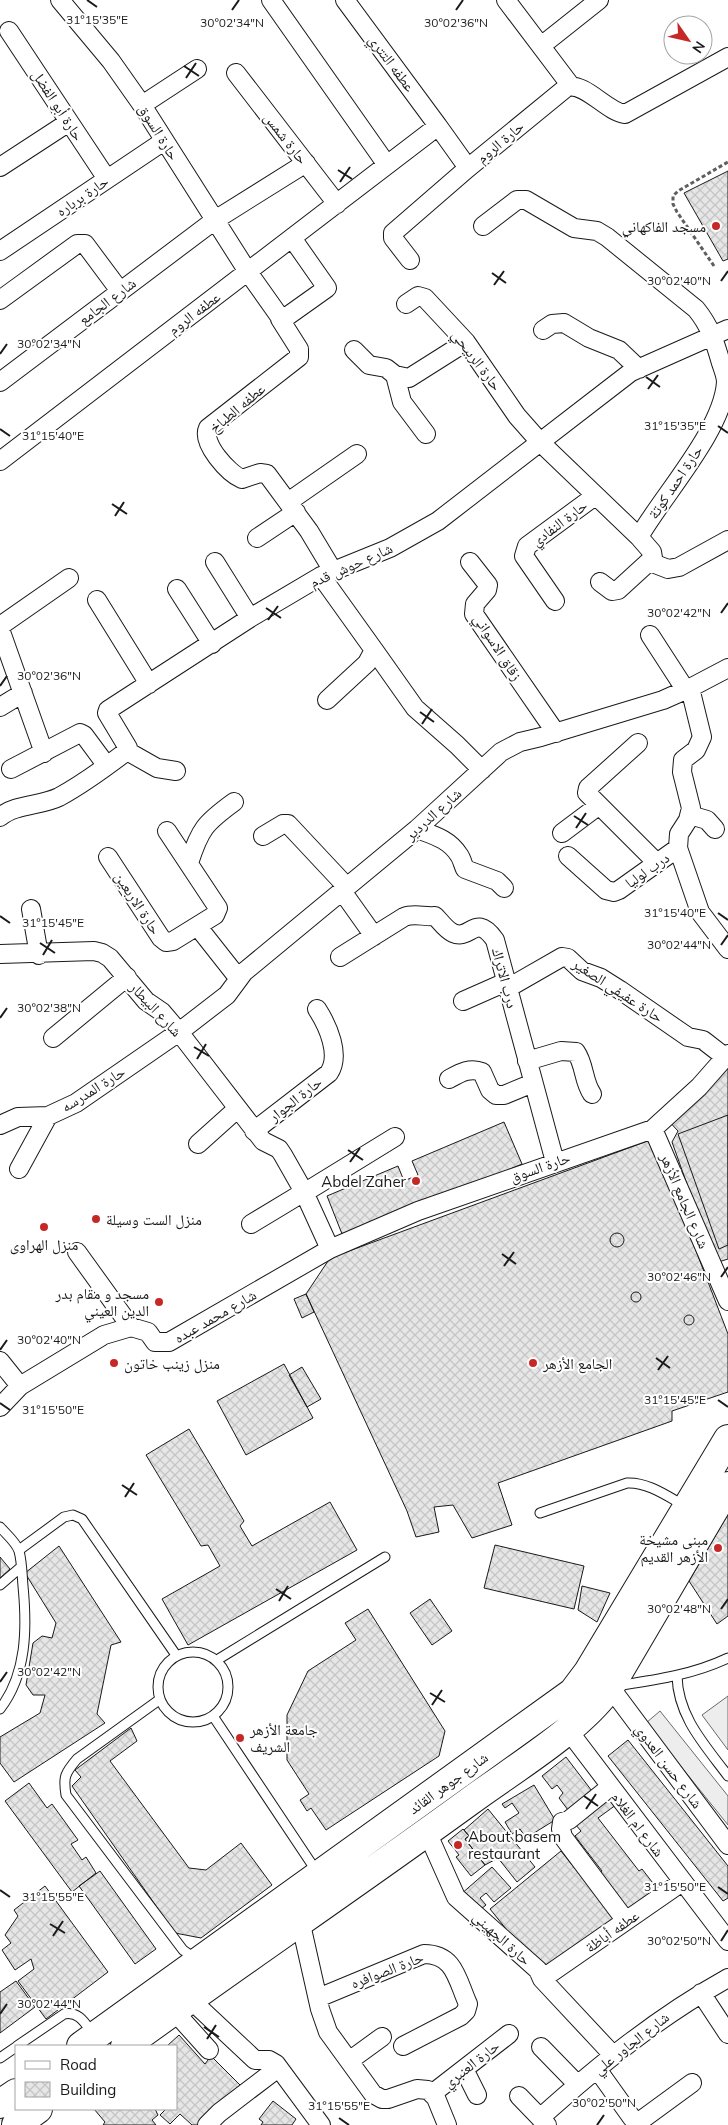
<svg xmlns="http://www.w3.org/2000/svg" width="728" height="2125" viewBox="0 0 728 2125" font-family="Mulish,'Noto Naskh Arabic',sans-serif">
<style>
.grass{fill:#ededed;stroke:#6a6a6a}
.building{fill:url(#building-cross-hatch);stroke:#1a1a1a}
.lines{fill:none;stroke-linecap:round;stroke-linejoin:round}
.primary-tunnel{stroke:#ddd;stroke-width:28;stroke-dasharray:28 14;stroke-linecap:butt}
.lane-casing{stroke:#1a1a1a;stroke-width:11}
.street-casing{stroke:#1a1a1a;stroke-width:20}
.primary-casing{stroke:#1a1a1a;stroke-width:30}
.path{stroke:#5f5f5f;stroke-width:3;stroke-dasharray:4 2.5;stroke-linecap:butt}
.lane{stroke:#fff;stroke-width:9}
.street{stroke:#fff;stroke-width:18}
.primary{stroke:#fff;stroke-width:28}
.ticks{fill:none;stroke:#1a1a1a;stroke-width:2}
.poi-dot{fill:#c62828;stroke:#fff;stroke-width:2}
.labels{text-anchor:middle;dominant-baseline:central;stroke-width:4;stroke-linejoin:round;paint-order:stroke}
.street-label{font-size:15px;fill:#1a1a1a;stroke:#fff}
.poi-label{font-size:15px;fill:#1a1a1a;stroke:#fff;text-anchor:start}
.ticks-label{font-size:12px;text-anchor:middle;fill:#1a1a1a;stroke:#fff;stroke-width:4;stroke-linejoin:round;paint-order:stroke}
</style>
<defs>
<pattern id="building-cross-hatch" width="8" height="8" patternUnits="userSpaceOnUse" patternTransform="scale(1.25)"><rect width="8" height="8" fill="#e6e6e6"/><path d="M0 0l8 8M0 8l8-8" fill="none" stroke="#c5c5c5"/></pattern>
</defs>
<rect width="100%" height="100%" fill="#fff"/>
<!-- grass -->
<path class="grass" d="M728,1696V1750L702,1715Z
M660,1711L728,1796V1825L646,1723Z"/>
<!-- building -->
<path class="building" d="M728,171V259L723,261L684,193Z
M728,1063V1259L715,1263L672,1142L678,1131L666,1118Z
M728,1115V1245L719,1249L678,1134Z
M504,1122L522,1164L344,1239L327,1196L398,1166L404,1181L418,1175L412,1161Z
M653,1139L728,1334V1392L672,1411V1421L498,1483L512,1525L472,1538L453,1505L434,1507L439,1532L416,1537L407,1511L306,1294L330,1258Z
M610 1240a7 7 0 1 1 14 0a7 7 0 1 1-14 0Z
M631 1297a5 5 0 1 1 10 0a5 5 0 1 1-10 0Z
M306,1294L314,1312L302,1318L294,1299Z
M684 1320a5 5 0 1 1 10 0a5 5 0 1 1-10 0Z
M284,1364L313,1418L246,1455L217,1401Z
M302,1367L321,1399L307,1407L289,1375Z
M189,1429L244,1521L240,1526L252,1546L330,1502L357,1550L188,1645L162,1599L220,1566L208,1545L201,1546L146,1455Z
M728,1514V1616L717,1624L689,1581Z
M495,1545L584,1566L574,1609L484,1588Z
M59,1546L121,1642L111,1645L97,1714L105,1723L14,1782L0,1763V1737L40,1713L45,1695H33L26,1685L33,1643L42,1636L52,1638L56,1623L25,1573Z
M0,1557L10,1569L0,1578Z
M582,1586L610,1593L597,1622L578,1610Z
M430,1599L452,1631L432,1645L410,1613Z
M368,1609L445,1731L439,1756L326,1830L311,1808L307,1811L300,1800L309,1794L287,1760V1715L308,1671L356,1640L345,1623Z
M131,1728L137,1741L110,1761L189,1868L206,1870L241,1843L272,1885L201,1938L175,1933L72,1786L81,1777L75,1770Z
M628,1740L728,1866V1898L723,1901L608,1756Z
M566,1757L595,1795L571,1814L559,1798L563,1793L557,1785L552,1789L542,1776Z
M29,1783L47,1808L52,1804L78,1840L71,1844L82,1860L86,1857L96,1873L72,1892L5,1801Z
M534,1785L555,1820L526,1838L520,1829L512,1834L505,1822L519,1813L512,1803L505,1808L502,1804Z
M610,1789L620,1802L598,1818L639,1871L642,1869L656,1887L657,1891L625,1915L595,1876L602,1871L575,1836L581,1831L575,1824Z
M488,1809L535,1867L517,1882L498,1858L485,1865L465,1839L469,1836L464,1830Z
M463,1829L469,1836L465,1839L485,1865L471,1876L456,1857L459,1855L448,1841Z
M561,1851L615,1919L544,1976L490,1909Z
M492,1867L511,1888L494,1902L486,1893L480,1898L486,1905L476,1913L460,1895Z
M100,1871L156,1949L135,1964L79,1886Z
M45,1886L108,1972L46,2019L18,1981L34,1969L31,1959L15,1970L2,1950L11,1943L5,1935L18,1916L14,1910Z
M16,1981L35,2007L0,2033V1992Z
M179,2035L205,2064L211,2056L242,2087L203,2125H192L180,2114L170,2124L160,2115L166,2109H176V2046H167Z
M273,2101L296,2119L292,2125H261L263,2122L259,2119Z
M94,2109H155L158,2115L152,2120L156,2125H103L105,2122Z"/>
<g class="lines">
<!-- primary-tunnel -->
<path class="primary-tunnel" d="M706,1506L728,1468
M371,1854L567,1714L586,1697
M0,2120L16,2109"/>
<defs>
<path id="lane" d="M540,1513L627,1483C648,1482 667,1496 685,1506
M0,1527C6,1534 16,1542 19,1551C22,1562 22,1575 23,1586C27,1628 27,1674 0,1709
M19,1550L64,1517L73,1515L82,1519L176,1655
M0,1585L21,1567
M158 1687a35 35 0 1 1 70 0a35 35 0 1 1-70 0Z
M217,1660L385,1557
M677,1676C678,1717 705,1745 728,1776
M616,1686C655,1680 692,1675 728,1658
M159,1700L77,1759C65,1773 63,1777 66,1795L183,1950L197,1960
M213,1716L317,1872
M17,2046L64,2014C79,2011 85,2023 93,2034
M0,2058L16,2047"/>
<path id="street" d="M60,0L111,61L142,105L248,272L282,320L327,288L292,238
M271,0L387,165L438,126L468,168L567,87C585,82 607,112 625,114L728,57
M345,0L438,126
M506,0L571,86
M9,31L107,179
M541,46L599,0
M236,73L337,204
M142,105L197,69
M0,167L69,122
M483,226L517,200H526L574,228L597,231L607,237L696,309C710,326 715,342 721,363C723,369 726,376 726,382C723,430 663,495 639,537L652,552L653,558L618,590L612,591L600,582
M0,251L164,141
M410,260L393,238V233L468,168
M0,300L77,244H85L120,291
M406,304L418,296L425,298L466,342L517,416L540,442L639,537
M280,319L299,349V357L208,428C201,443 228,473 242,479L260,473L267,474L309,531L333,571
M543,330L552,324L564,323L589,338L619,350L639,369
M354,350L369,365L386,368L395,375L409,378L466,342
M395,375L402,402L426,434
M0,382L215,220L306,163
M0,461L387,165
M288,502L357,454
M257,538L296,512
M215,562L250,618
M470,562L488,585L487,590L475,604L474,614L556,733
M650,562L668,569L679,567L728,540
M321,576L374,650L367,663L327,700
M177,589L212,644
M97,600L149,684
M555,601L524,556L527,546L595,496
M0,626L69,578
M0,629L44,753
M650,635L685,689
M374,650L415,708L457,745L482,770
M690,688L702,737L696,750L683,760L682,772L691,808L688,820L679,834L678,848L700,912L728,949
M0,707L23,693
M638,743L588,788L587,793L657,863
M127,751L157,768L176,771
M11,769L80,733L84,735L107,766
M690,815L707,820L715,829
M0,817C15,804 41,806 59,797C83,784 106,767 127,751L128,748L107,713L108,710L250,618L321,576L390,548L438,521L631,372L728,329
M417,829C433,835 449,839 459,855C462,859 463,865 465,869L497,881L504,888
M562,833L598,806
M263,836L283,824H288L347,887
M568,856L606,890L614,892L619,890L678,848
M108,857L161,938L166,942L173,941L215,915L218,908L167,831
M189,863C200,829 205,823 234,802
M342,891L374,936
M31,909L39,955
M198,927L239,979
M0,954L94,951L102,953L110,958L146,1001L162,1012L179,1032L263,1141L279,1149L283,1155L304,1192L330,1249
M340,957L404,917C414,913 424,917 435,916C440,921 446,930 453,933C471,941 475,912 495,940L555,1162
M508,988L562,957L568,958L582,971L601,978L620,990L688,1037L703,1040L725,1057
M463,1001L506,982
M53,1038L127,977
M527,1061L561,1051L576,1052C585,1065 583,1081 592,1094
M449,1079C460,1073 470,1067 482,1072L490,1090L496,1095H504L533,1083
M0,1125L18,1117L48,1116L76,1103L179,1032L227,995L244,972L417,829L501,752L520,742L541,737L663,700L690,688L728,668
M653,1129L728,1301
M254,1131L329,1073C341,1055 328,1026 317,1009
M198,1144L237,1109
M19,1169L48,1116
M312,1188L395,1137
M251,1224L304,1192
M77,1252L131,1327
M0,1361L20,1386
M0,1407L20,1386L104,1335L131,1327L148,1332L155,1342H169L330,1249L418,1211L653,1129L699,1087L728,1054
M610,1687L728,1845
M568,1730L728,1941
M610,1787L569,1820L562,1822L561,1829L563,1837L626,1921
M427,1832L456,1897L538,1970L542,1979L613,2055
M300,1920L320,2009L328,2032L373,2094L382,2099H388L417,2089L428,2090L436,2098L447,2125
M542,1979L682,1882
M701,1993L728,2034
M318,1998L424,1954C455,1954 457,1980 468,2004L466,2011L461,2016L403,2046
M190,1999L255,2060H269L276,2064L321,2125
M174,2011L209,2050
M541,2047L577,2084
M349,2061L382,2037
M464,2069L477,2095
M597,2069L632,2118L640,2121L692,2083
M433,2093L509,2034
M519,2096L547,2125
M540,2118C599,2065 658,2017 728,1978
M207,2125L219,2113L278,2068"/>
<path id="primary" d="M81,2046L573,1692L588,1672L728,1439
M125,2046C239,1963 356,1884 470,1801C515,1768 578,1731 610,1687L728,1486
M0,2104L16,2093
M16,2125L38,2109"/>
</defs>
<!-- lane casing -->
<use href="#lane" class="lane-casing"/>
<!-- street casing -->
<use href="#street" class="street-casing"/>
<!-- primary casing -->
<use href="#primary" class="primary-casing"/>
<!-- path -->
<path class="path" d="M714,266L677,212L673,204V196L678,191L728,162"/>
<!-- lane -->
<use href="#lane" class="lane"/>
<!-- street -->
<use href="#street" class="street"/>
<!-- primary -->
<use href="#primary" class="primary"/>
</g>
<!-- ticks -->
<path class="ticks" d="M87,0L97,7M232,10L239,0M456,10L463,0M184,66L199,76M186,78L196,63M338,170L352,179M340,182L350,167M492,273L506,283M721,281L728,271M494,285L504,271M0,354L7,344M646,377L660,387M648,389L658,375M718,426L728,433M0,429L10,436M112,504L127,514M115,516L124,502M266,608L281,618M721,613L728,603M268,620L278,606M0,686L7,676M420,712L434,722M422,724L432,709M574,816L588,825M576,828L586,813M718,913L728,920M0,916L10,923M40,943L55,953M721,945L728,935M43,955L52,940M0,1018L7,1008M194,1047L209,1056M197,1059L206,1044M348,1150L363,1160M350,1162L360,1148M502,1254L516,1264M504,1266L514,1252M721,1277L728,1267M0,1350L7,1340M656,1358L670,1368M658,1370L668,1356M718,1400L728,1407M0,1403L10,1410M122,1485L137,1495M125,1497L134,1483M276,1589L291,1599M279,1601L288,1586M721,1609L728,1599M0,1682L7,1672M430,1693L445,1702M432,1705L442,1690M584,1796L598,1806M586,1809L596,1794M718,1887L728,1894M0,1890L10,1897M50,1924L65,1933M53,1936L63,1921M721,1941L728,1930M0,2014L7,2004M204,2027L219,2037M207,2039L216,2025M339,2118L349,2125M597,2125L604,2115"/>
<!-- markers -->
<g class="poi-dot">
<circle cx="716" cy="226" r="5"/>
<circle cx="416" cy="1181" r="5"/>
<circle cx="96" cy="1219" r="5"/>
<circle cx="44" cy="1227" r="5"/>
<circle cx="159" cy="1302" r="5"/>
<circle cx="114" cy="1363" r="5"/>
<circle cx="533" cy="1363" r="5"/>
<circle cx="718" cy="1548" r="5"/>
<circle cx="240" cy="1738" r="5"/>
<circle cx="458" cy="1845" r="5"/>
</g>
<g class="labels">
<!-- street labels -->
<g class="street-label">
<text transform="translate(392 63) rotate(53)">عطفه التتري</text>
<text transform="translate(58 105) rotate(57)">حارة أبو الفضل</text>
<text transform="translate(159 132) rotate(58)">حارة السوق</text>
<text transform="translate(286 138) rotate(52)">حارة شمس</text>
<text transform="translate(500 142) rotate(-40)">حارة الروم</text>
<text transform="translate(82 196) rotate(-34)">حارة برباره</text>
<text transform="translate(107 301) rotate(-37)">شارع الجامع</text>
<text transform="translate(194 313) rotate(-37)">عطفه الروم</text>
<text transform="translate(477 360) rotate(53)">حارة الربيحي</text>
<text transform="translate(237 408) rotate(-40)">عطفه الطباخ</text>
<text transform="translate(675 482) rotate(-56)">حارة احمد كوتة</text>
<text transform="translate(559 523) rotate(-37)">حارة النفادي</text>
<text transform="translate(351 565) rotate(-24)">شارع حوش قدم</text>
<text transform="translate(498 647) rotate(57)">زقاق الاسواني</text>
<text transform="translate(433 814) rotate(-42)">شارع الدردير</text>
<text transform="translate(647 870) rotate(-35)">درب لوليا</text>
<text transform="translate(138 903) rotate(57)">حارة الاربعين</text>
<text transform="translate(505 978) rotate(75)">درب الاتراك</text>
<text transform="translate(618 990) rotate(33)">حارة عفيفي الصغير</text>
<text transform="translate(156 1009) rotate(47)">شارع البيطار</text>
<text transform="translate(93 1089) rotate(-32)">حارة المدرسه</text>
<text transform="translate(295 1099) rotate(-38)">حارة الجوار</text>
<text transform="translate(540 1167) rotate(-19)">حارة السوق</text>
<text transform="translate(685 1201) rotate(67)">شارع الجامع الأزهر</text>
<text transform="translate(215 1316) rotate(-30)">شارع محمد عبده</text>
<text transform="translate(669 1766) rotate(53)">شارع حسن العدوي</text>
<text transform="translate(448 1783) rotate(-36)">شارع جوهر القائد</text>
<text transform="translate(638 1824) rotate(53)">شارع ام الغلام</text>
<text transform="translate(612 1931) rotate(-35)">عطفه أباظة</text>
<text transform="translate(502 1938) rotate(42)">حارة الجهيني</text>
<text transform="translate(387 1970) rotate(-21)">حارة الصوافره</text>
<text transform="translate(631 2043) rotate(-38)">شارع الجاور علي</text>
<text transform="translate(471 2064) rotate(-38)">حارة العنبري</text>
</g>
<!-- poi labels -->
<g class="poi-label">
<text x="706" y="226" text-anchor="end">مسجد الفاكهاني</text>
<text x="406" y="1181" text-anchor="end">Abdel Zaher</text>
<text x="106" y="1219">منزل الست وسيلة</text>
<text x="44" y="1244" text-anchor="middle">منزل الهراوى</text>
<text x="149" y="1293" text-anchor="end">مسجد و مقام بدر<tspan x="149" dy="17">الدين العيني</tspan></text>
<text x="124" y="1363">منزل زينب خاتون</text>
<text x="543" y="1363">الجامع الأزهر</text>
<text x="708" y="1539" text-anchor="end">مبنى مشيخة<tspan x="708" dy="17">الأزهر القديم</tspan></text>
<text x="250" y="1729">جامعة الأزهر<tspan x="250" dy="17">الشريف</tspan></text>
<text x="468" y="1836">About basem<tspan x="468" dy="17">restaurant</tspan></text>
</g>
</g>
<g class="ticks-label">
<text x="97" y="24">31°15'35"E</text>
<text x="232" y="27">30°02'34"N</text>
<text x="456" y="27">30°02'36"N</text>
<text x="679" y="285">30°02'40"N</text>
<text x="49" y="348">30°02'34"N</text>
<text x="675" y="430">31°15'35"E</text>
<text x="53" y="440">31°15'40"E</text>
<text x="679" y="617">30°02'42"N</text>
<text x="49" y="680">30°02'36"N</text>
<text x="675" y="917">31°15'40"E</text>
<text x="53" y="927">31°15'45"E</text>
<text x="679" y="949">30°02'44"N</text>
<text x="49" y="1012">30°02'38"N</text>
<text x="679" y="1281">30°02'46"N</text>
<text x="49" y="1344">30°02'40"N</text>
<text x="675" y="1404">31°15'45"E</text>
<text x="53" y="1414">31°15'50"E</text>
<text x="679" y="1613">30°02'48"N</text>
<text x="49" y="1676">30°02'42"N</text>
<text x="675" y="1891">31°15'50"E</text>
<text x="53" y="1901">31°15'55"E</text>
<text x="679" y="1945">30°02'50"N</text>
<text x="49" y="2008">30°02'44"N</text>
<text x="604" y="2107">30°02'50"N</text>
<text x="339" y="2110">31°15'55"E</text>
</g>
<!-- legend -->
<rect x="15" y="2045" width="162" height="65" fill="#ffffff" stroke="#a3a3a3"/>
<rect x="25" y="2061" width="25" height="8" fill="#ffffff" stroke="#a3a3a3"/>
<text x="60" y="2070" font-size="15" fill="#1a1a1a">Road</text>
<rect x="25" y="2082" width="25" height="15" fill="url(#building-cross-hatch)" stroke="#a3a3a3"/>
<text x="60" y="2095" font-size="15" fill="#1a1a1a">Building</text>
<!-- north arrow -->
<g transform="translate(688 40) rotate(124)"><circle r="24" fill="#ffffff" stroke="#a3a3a3"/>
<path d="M0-4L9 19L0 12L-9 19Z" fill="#c62828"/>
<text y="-8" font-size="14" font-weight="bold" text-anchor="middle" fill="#1a1a1a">N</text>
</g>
</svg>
